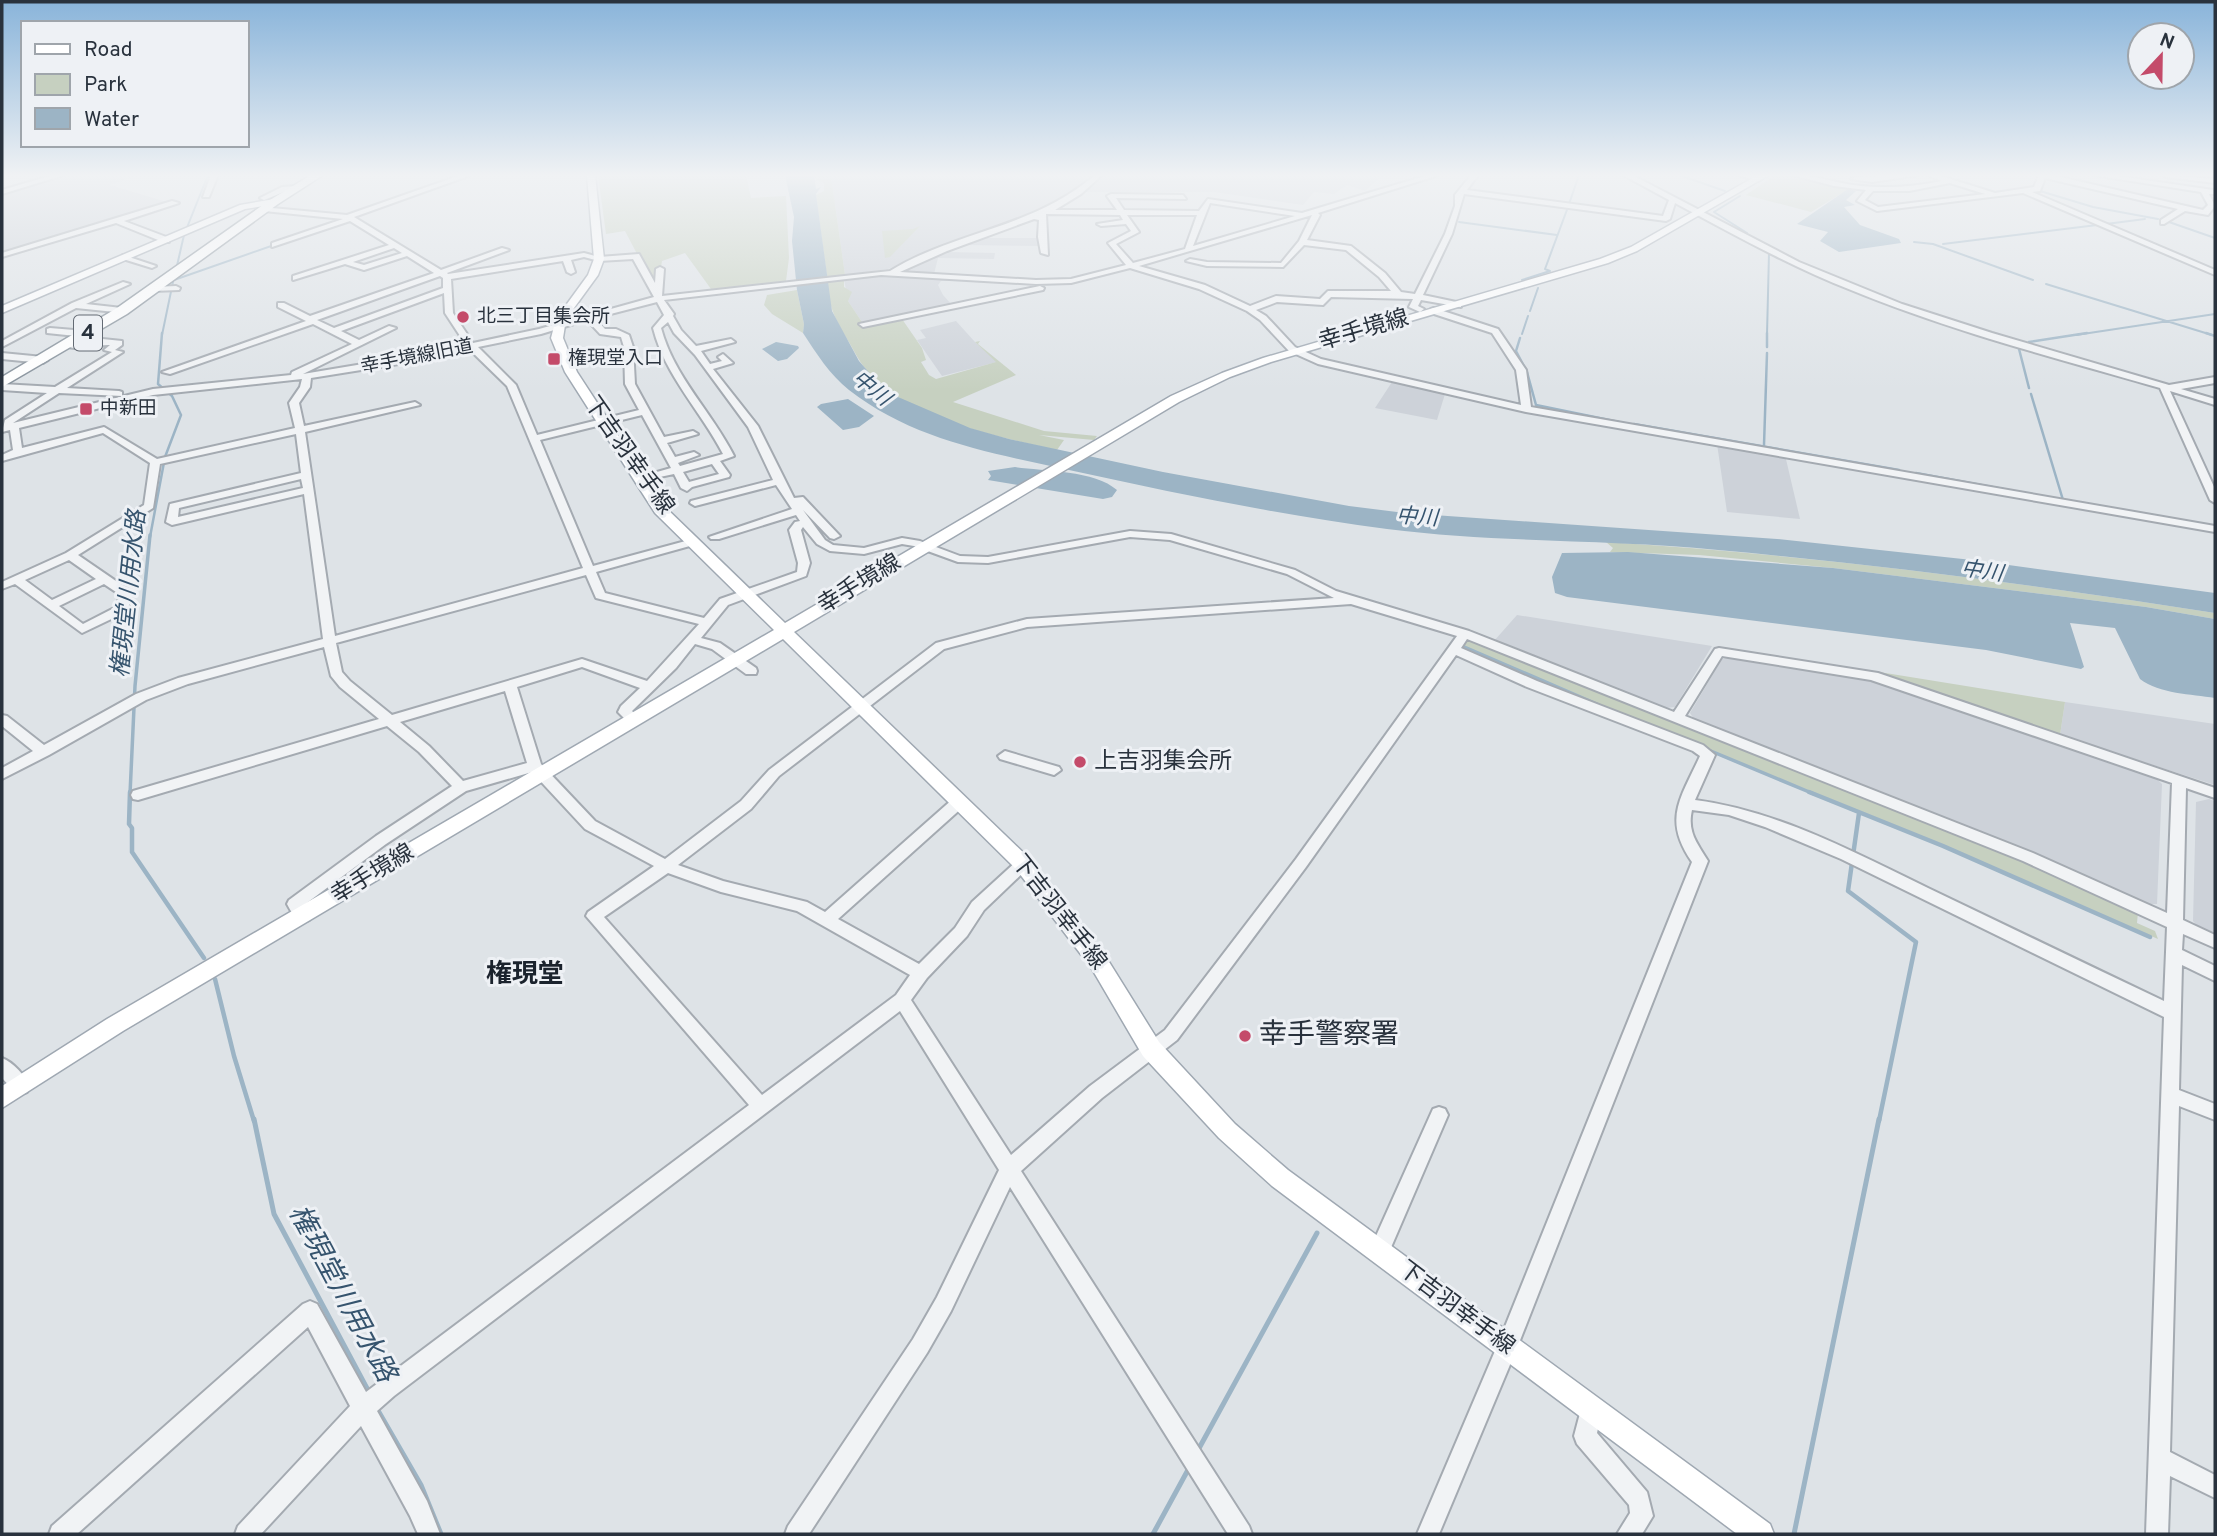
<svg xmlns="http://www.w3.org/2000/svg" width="2217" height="1536" viewBox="0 0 2217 1536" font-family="Overpass,'Noto Sans JP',sans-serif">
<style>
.built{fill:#cdd2d9}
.green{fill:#c6d0c0}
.water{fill:#9cb4c5}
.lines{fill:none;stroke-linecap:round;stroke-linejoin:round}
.stream-far4{stroke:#9cb4c5;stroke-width:2}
.stream-far3{stroke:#9cb4c5;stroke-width:2.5}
.stream-far2{stroke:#9cb4c5;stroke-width:3.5}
.stream-far1{stroke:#9cb4c5;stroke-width:4.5}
.stream{stroke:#9cb4c5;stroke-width:5}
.minor-casing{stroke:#a4aab1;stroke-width:4}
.major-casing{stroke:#9fa8b2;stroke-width:3}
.highway-casing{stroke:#87929c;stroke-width:3}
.minor{fill:#f1f3f5;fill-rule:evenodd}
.major{fill:#fff;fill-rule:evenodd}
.highway{fill:#fff;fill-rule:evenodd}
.poi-dot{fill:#c44b6a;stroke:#eef1f5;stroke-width:2.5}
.labels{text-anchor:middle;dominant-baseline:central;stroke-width:6;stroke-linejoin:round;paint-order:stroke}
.far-poi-label{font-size:19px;fill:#29323d;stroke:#eef1f5;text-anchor:start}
.far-street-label{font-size:19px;fill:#29323d;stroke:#eef1f5}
.shield{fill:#eef1f5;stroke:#646b74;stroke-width:2}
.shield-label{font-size:21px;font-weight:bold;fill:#29323d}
.far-water-label{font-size:21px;font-style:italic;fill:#36546e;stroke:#eef1f5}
.street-label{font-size:23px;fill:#29323d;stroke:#eef1f5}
.poi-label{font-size:23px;fill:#29323d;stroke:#eef1f5;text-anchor:start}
.water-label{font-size:24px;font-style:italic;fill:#36546e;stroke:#eef1f5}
.quarter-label{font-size:26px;font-weight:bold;fill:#1b232d;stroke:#eef1f5}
.near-poi-label{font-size:28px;fill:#29323d;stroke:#eef1f5;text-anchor:start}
.near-water-label{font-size:28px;font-style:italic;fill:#36546e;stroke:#eef1f5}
</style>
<rect width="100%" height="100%" fill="#dee3e7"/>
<!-- built -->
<path class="built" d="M64,175H138L110,185L170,203L2,254V193Z
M829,175L1051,176L1096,175L1084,186L1050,207L888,269L845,275L832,183Z
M1103,175H1383L1365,191L1347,185L1334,194L1314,192L1303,205L1214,192H1085Z
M984,238H1040L1042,246L964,245Z
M947,252L995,253L994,259L938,258L934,274L902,270Z
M892,275L937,278L963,280L941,281L938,285L943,295L952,305L862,322L848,301L844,279Z
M956,321L975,342L997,362L942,376L917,340L926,338L920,330Z
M1392,382L1445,394L1437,420L1375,408Z
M1717,444L1785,455L1800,519L1727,512Z
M1517,615L1712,646L1675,707L1665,708L1494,641Z
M1729,658L1877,682L2156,778L2162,784L2157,904H2146L2021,848L1694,719L1690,713L1722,659Z
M2065,702L2215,724V785L2060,735Z
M2209,799L2215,801V936L2200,929L2193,921L2196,802Z"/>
<!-- green -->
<path class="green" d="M598,175H746L751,198L786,196L789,258L786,281L711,289L685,253L662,261L657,292L625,231L606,234Z
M814,175H829L832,183L845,275L827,277L816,195L824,191V183L815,179Z
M1775,175H1789L1849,189L1811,212L1746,195Z
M920,226L890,257L885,258L882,231L913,229Z
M844,278V287L852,292L848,301L864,325L902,319L922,348L926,360L921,362L929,375L936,379L996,362L975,342L980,341L978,344L1016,375L953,402L1044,431L1097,436L1094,440L1039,435L1064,440L1057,450C998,437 914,420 871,375C860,364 855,352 847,339C835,320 827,302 827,279Z
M797,290L804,324L803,333L772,314L764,305L767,295Z
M1606,542C1810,555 2013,581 2215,613V619L2146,607L1833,568L1699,555L1610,552L1613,548Z
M1465,640H1470L2030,862L2138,912L2137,923L2155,931L2158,939L1952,849L1722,757L1700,744L1553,686L1461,645Z
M1873,671L2065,702L2060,735Z"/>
<!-- water -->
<path class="water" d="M785,175H814L816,189L821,187L816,194L832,311L859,361L873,377L898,397L970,428L1009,439L1163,472L1349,506L1405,513L1777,539L1972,560L2215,593V613C2050,587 1885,565 1718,550C1608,539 1497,543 1387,529C1280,515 1174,493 1069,470C992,453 913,440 849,390C830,375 816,353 803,333L804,324L797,290L792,241L794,217Z
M1848,189L1856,191L1846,200L1855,205L1844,207L1860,225L1899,239L1901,243L1839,252L1820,241L1828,232L1797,224Z
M776,342L798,346L799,348L787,359L778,361L762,349Z
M848,399L874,416L859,427L843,430L817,407L821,404Z
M1015,467C1042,471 1095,470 1117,490L1112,497L1103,499L988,480L991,476L988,471Z
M1628,552L1833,568L2146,607L2215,619V698C2191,694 2160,694 2140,679L2115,628L2070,623L2084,667L2081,669L1986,650L1567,597L1555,593L1552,577L1562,553Z"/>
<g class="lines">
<!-- stream-far4 -->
<path class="stream-far4" d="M1679,175L1725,191
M2040,191L2093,207L2158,219
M1740,196L1714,212L1747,233
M1569,204L1579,175
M1459,222L1557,235
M2169,222L2215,238
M2106,224L2145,219
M1725,230L1769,253L1767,335
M1914,242L1933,244L2033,280
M1943,244L2097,225
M176,270L184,235L208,175
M174,280L274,245
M1522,280L1550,271L1545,269L1568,207
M2046,284L2212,335
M1530,311L1538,288
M1522,334L1528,316
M162,335L174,277
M2076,335L2215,314"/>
<!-- stream-far3 -->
<path class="stream-far3" d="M2206,333L2215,336
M1520,338L1516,351L1527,372L1536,405L1619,422
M2029,342L2087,333
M2018,345L2029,388
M1767,347V333
M2031,394L2063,500L2059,499
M1634,424L1899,470
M1764,445L1767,353
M1916,473L2003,489
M150,537L165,457L181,415L172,396L158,384L162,333"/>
<!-- stream-far2 -->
<path class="stream-far2" d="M1462,646L1599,705
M1706,749L1814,794
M130,794L135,686L150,535"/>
<!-- stream-far1 -->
<path class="stream-far1" d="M130,792L129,824L132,828V852L204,958
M1809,792L1943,846L2150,937
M1859,813L1848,891L1916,942L1879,1121
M215,979L234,1056L254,1121"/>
<!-- stream -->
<path class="stream" d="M254,1119L274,1214L370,1394
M376,1407L421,1485L441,1534
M1197,1452L1317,1233
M1153,1534L1189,1468
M1794,1534L1879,1119"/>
<defs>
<path id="minor" d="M53,175H64L2,194V190Z
M211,175H218L209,197H203Z
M461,175H471L354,217L441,270L502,248L509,250L447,273L448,274L584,253L599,257L639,254L655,283L656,269L660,267L664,269L662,296L890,271C957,230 1032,229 1095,175H1102L1081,194L1055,210H1117L1107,196L1111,194L1183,195L1186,199L1116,198L1124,210L1199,211L1208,199L1302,213L1428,175H1439L1318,213L1320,215L1307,240L1351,246L1385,273L1401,292L1415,294L1445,234L1455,206V195L1471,175H1478L1467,190L1663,216L1669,200L1623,175H1632L1799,262L1902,304L1992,333L2169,385L2215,377V383L2181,389L2215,399V405L2170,391L2215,489V503L2210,500L2160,388C2056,358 1951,331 1851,290C1790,266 1733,234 1675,203L1670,219L1666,221L1464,194L1452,234L1423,295L1461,303V307L1421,300L1418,306L1424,309L1420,312L1409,307L1413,299L1331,297L1323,305L1277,302L1256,310L1266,316L1295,347L1321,359L1521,405L1516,370L1492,333L1431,313V309L1434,308L1498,329L1526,370L1531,407L2215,526V532L1526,412L1318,364L1289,351L1260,320L1247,311L1199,289L1130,268L1071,283L1036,284L881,275L664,300L674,314L673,316L681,330L696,346L731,339L735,342L701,351L710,364L722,361L718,357L723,354L733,363L713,369L758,426L794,498L803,497L840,536L834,539L830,538L803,510L825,540L833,545L864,548L902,538L920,541L960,556L988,557L1130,531L1171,534L1295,570L1336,591L1469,631L1674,712L1715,649L1719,648L1878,673L2215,788V798L2186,788L2183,920L2215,935V948L2183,934L2182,950L2215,966V981L2182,965L2179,1090L2215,1104V1120L2179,1106L2170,1452L2215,1475V1498L2170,1476L2168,1534H2146L2164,1017L1841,859L1765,827L1729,815L1692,810C1687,832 1697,843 1708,861L1517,1348L1439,1534H1417L1498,1344L1692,862C1662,819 1681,798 1700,756L1693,751L1527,687L1456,655L1306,867L1177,1040L1102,1098L1021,1171L1249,1526L1252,1534H1228L1010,1187L951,1311L927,1353L809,1534H785L788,1526L913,1339L937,1297L999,1170L900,1011L394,1396L377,1411L427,1501L440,1534H418L410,1516L361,1426L261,1534H235L238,1526L350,1406L308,1327L77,1534H49L52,1526L303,1304L310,1301L317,1304L366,1392L749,1105L586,916L588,912L654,866L585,829L532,772L466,791L386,844L304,905L311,916L309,920C297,924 292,913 287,904L289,900L376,836L452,786L419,752L387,726L138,800L133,799L131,795L133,791L379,719L340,687L331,676L324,647L188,684L146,700L49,755L2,779V768L33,751L2,726V715L7,716L44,745L136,694L178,678L323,639L304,494L172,525L166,522L170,504L301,473L296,434L160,464L153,508L78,555L129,590L131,593L128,611L82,633L15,584L2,589V582L66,553L144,505L150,463L103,433L2,461V455L13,450L10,430L2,432L5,420L47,393L2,390V384L55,387L112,352L104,350L110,345C94,344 79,353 64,345L68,342L84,343L93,338L122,341V345L115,350L123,352L67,388L119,391L122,392V396L59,393L13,423L153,389L291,375L292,372L352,344L313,324L170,374L162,372L306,321L278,307V303H284L310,316L434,273L407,256L364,270L345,264L293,280V276L389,245L350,221L272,247V243L343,219L264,211H261V207L347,215ZM1210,203L1295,216L1193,246ZM1046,214L1120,215L1123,220L1097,224L1101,226L1126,224L1131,231L1108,243L1126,265L1071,279L1036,280L900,272L947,251L1034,219L1039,220L1038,237L1041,253L1048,255ZM1127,215H1197L1185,249L1133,263L1116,244L1139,232ZM1312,215L1299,241L1281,263L1207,262L1190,259L1186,261L1207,266L1283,267L1304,245L1346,250L1379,277L1391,291H1328L1320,299L1276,296L1250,306L1205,285L1139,266ZM394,248L402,253L364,265L353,262ZM584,257L599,261L633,259L654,297L539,329L473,343L453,313L451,279L563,261L567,272L571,274L575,272L571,260ZM440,276L443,278V288L334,328L317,320ZM444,293L445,313L466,345L411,356L303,374L396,328L389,326L359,340L341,331ZM657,302L664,315L653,328C665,376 701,411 723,454L680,466L678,463L699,455L694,452L675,457L667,443L698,434L693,431L664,437L635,384L633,347L629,335L616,329H605L595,318ZM587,320L600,334L621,337L624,347L625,384L639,410L537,435L516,385L478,347L541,334ZM668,322L674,333L695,355L748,427L773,480L691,501L690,503L695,506L776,485L792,509L709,537L711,539H719L796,515L800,521L795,522L789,530L798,563L797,572L720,599L704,618L605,593L596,572L697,544L699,542L693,539L593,566L540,440L642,415L671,468L636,478V482L674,474L681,488L687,491L692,487L729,477L730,475L720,461L734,456C712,412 674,377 661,328ZM469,349L507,386L583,568L335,636L305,432L420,405L415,402L304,426L299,403L310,387L311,378L411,362ZM302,379L300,387L289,403L295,428L157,459L104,427L22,448L19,428L153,395ZM712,464L719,474L689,482L683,472ZM301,479L303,488L178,517L179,508ZM803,527L817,544L830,551L864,554L902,544L914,546L958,562L988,563L1130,537L1170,540L1287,574L1334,598L1027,619L936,643L769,770L741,801L665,859L595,821L541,764L517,687L582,667L640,688L621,706L618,712L628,722L633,723L640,719L632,711L676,668L695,644L712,649L746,674H756L757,671L756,668L720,643L701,638L728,605L806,576L810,563L801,530ZM69,560L96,579L52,600L25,580ZM586,575L596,598L699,624L647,681L582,659L392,715L350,681L342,672L336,643ZM104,584L119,594L118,606L83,624L59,606ZM1351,604L1457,636L1296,859L1165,1030L1090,1086L1011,1155L911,1000L927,978L967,936L984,910L1028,868L1031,864L1028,860H1018L972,902L955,928L919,964L838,919L964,806L966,802L964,798H954L825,912L807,902L723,881L678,865L751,809L779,776L944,649L1027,627ZM1467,639L2023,861L2167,927L2164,1001C2086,964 2007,926 1928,888C1854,852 1778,811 1695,800L1715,755L1703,745L1537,681L1461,648ZM1722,656L1871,680L2172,783L2167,913L2033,853L1685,716ZM505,691L527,763L463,781L429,746L400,722ZM668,873L721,892L797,911L910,975L896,995L762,1095L604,917Z
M1738,175H1750L1762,179L1758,181Z
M1793,175C1813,175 1833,182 1853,185C1883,189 1913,187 1942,181L1927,175H1938L1995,193L2034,187L2039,175H2052L2203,210L2208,205L2201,192L2093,175H2111L2213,190L2215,194H2209L2215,206L2208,215L2185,211L2164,224H2161V220L2178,209L2045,178L2040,191L2032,192L2215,270V275L2023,193L1877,211L1857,201L1866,190L1834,186ZM1950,183L1985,194L1878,207L1865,200L1873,191H1909Z
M1897,175H1919L1872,182L1851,179L1855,177Z
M2163,175L2215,179V183L2166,177Z
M295,186L298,190L286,191L264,200L260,198L282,187Z
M172,201L179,203L124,221L169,238V242H163L116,223L2,257V253Z
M123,255L156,266L152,268L123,259Z
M123,282L130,284L86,304L122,308L126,311L125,313L76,308L2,347V341L72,303Z
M176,286L180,288L179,290L153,291L149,289L153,287Z
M1040,286L1044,288L1043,290L863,327L859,324Z
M50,328L86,331L90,334L86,337L47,333V329Z
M2,353L43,357L48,360L43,363L2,359Z
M1005,751L1059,767L1061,770L1054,775L1000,759L998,756Z
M2,1058C13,1062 25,1076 30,1086L27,1092L21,1094L15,1092L2,1078Z
M1439,1107L1445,1109L1448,1115L1386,1259L1379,1262L1372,1259L1369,1252L1372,1245L1433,1109Z
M1591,1399L1599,1402L1602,1410L1597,1433L1647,1492L1653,1516L1642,1534H1617L1630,1513L1629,1505L1577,1444L1574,1436L1583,1402Z"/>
<path id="major" d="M587,175H595L604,259L598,275L566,319L563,338L577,372L665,507L785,623L1171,396L1222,373L1263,358L1600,259L1631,247L1758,175H1769L1637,251L1608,263L1271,362L1230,377L1179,402L794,632L1030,859L1106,957L1159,1042L1235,1124L1288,1170L1770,1524L1774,1534H1737L1272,1186L1219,1138L1143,1056L1092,969L1016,869L783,639L123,1031L2,1108V1086L107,1019L774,630L655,513L565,372L551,338L556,319L588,275L594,259Z
M274,199L279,202L277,204L245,209L2,313V306L240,205Z"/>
<path id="highway" d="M311,175H323L278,204L127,314L2,387V377L117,308L270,200Z"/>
</defs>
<!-- minor casing -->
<use href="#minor" class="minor-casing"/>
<!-- major casing -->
<use href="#major" class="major-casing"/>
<!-- highway casing -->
<use href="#highway" class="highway-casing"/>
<!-- minor -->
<use href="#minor" class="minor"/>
<!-- major -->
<use href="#major" class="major"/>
<!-- highway -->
<use href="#highway" class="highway"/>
</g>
<!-- sky -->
<linearGradient id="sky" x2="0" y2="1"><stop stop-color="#89b4da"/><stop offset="0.45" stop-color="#f0f2f4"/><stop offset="1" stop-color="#f0f2f4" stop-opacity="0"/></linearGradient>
<rect width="2217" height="390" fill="url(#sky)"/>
<!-- markers -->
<g class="poi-dot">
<circle cx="463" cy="317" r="7"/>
<rect x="547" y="352" width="14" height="14" rx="3.5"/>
<rect x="79" y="402" width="14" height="14" rx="3.5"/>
<circle cx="1080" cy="762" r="7"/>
<circle cx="1245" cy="1036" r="7"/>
</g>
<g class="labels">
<!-- far-poi labels -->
<g class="far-poi-label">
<text x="477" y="317">北三丁目集会所</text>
<text x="568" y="359">権現堂入口</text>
<text x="100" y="409">中新田</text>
</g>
<!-- far-street labels -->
<g class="far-street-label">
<text transform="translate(417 357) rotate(-11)">幸手境線旧道</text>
</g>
<!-- shield labels -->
<rect class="shield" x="74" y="315.5" width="28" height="35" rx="5"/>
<g class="shield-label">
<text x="88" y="333">4</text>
</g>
<!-- far-water labels -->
<g class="far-water-label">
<text transform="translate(871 389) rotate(39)">中川</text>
<text transform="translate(1417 518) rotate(4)">中川</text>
<text transform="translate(1982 572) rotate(8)">中川</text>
</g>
<!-- street labels -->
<g class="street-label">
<text transform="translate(1364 331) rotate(-16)">幸手境線</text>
<text transform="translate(628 456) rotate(55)">下吉羽幸手線</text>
<text transform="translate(860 585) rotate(-31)">幸手境線</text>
<text transform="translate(373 875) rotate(-31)">幸手境線</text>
<text transform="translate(1058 913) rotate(52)">下吉羽幸手線</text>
<text transform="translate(1456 1309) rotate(37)">下吉羽幸手線</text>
</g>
<!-- poi labels -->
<g class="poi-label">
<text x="1094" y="762">上吉羽集会所</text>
</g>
<!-- water labels -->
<g class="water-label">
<text transform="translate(130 594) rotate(-84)">権現堂川用水路</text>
</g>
<!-- quarter labels -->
<g class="quarter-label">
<text x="525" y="975">権現堂</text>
</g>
<!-- near-poi labels -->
<g class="near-poi-label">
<text x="1259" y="1036">幸手警察署</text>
</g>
<!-- near-water labels -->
<g class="near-water-label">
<text transform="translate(341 1294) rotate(62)">権現堂川用水路</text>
</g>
</g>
<!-- border -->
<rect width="2217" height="1536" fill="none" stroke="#29323d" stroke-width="7"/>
<!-- legend -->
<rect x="21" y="21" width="228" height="126" fill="#eef1f5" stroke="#9fa5ab" stroke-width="2"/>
<rect x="35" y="44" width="35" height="10" fill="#ffffff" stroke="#9fa5ab" stroke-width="2"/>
<text x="84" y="56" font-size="21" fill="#29323d">Road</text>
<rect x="35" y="74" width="35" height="21" fill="#c6d0c0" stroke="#9fa5ab" stroke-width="2"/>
<text x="84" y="91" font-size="21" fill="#29323d">Park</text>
<rect x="35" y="108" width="35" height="21" fill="#9cb4c5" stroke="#9fa5ab" stroke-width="2"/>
<text x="84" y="126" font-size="21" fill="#29323d">Water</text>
<!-- north arrow -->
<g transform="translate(2161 56) rotate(22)"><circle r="33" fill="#eef1f5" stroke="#9fa5ab" stroke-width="2"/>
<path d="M0-5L12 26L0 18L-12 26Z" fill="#c44b6a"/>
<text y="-10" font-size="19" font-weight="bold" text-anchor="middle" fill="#29323d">N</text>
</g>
</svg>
